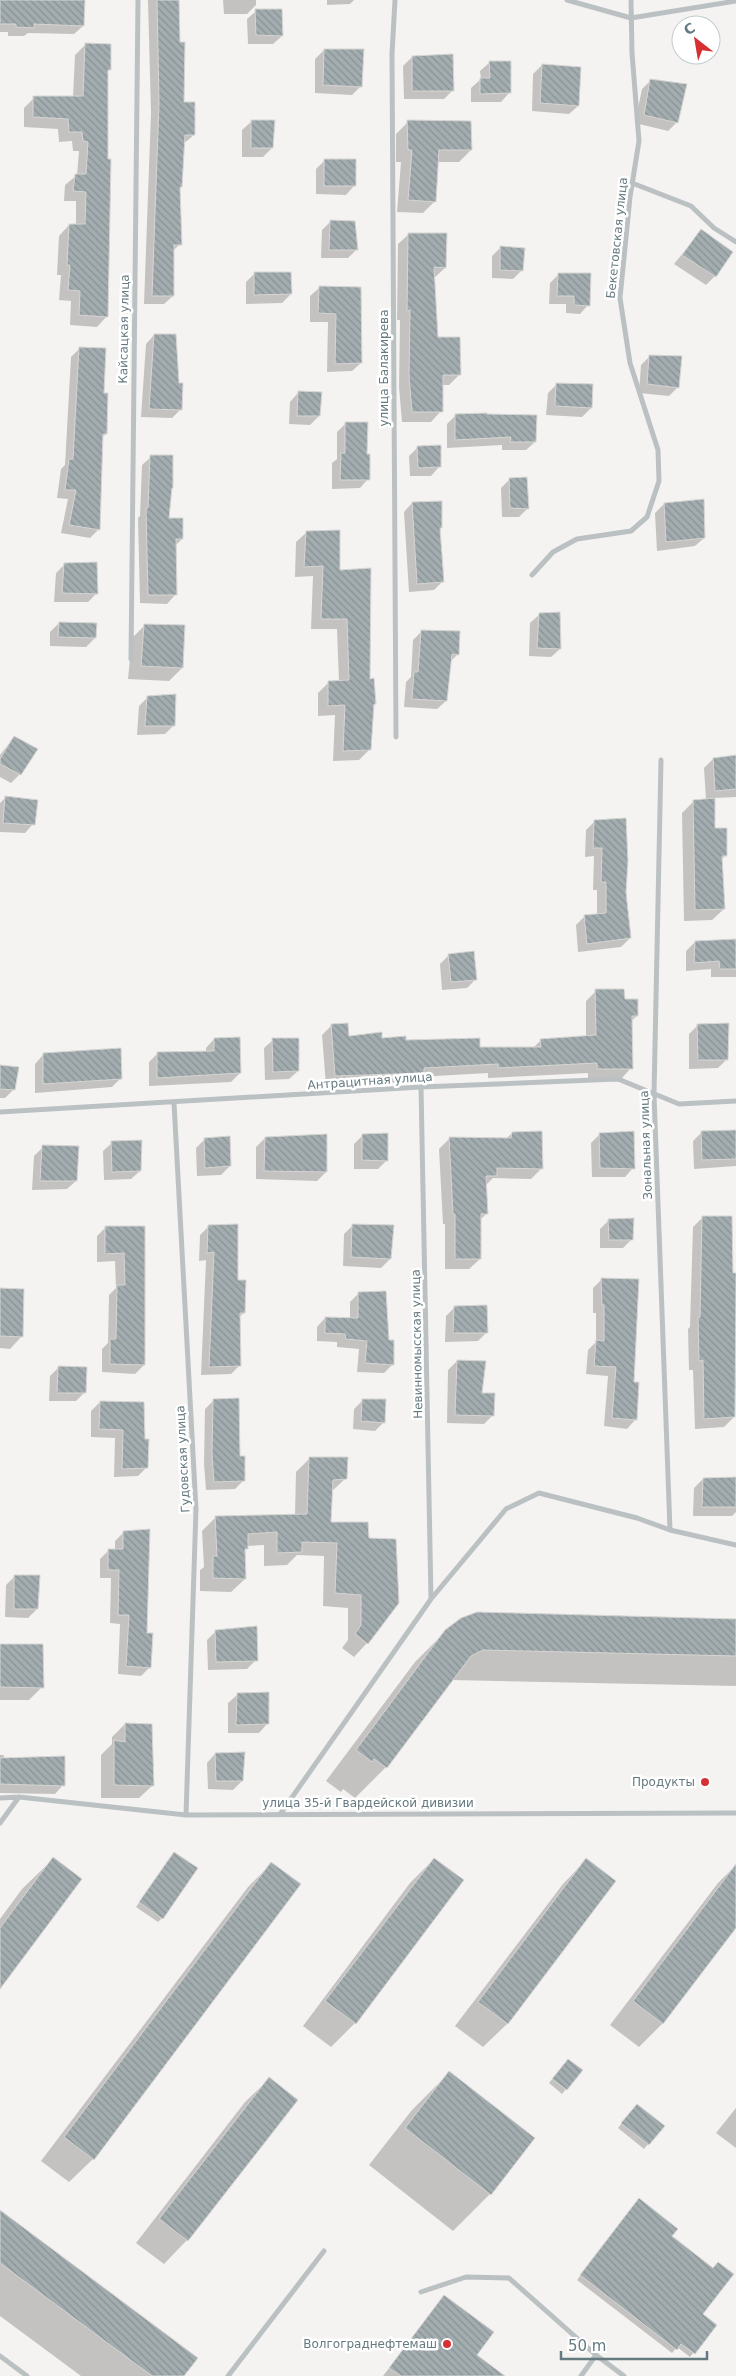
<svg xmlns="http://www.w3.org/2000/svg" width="736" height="2376" viewBox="0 0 736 2376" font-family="'DejaVu Sans',sans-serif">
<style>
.shadow{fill:#0003}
.building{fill:url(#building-back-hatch);stroke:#d6d5d3}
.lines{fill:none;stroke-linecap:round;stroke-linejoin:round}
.minor{stroke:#bbc1c3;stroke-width:5}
.poi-dot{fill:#d53032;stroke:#fff;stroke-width:2}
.labels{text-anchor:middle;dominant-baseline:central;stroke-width:5;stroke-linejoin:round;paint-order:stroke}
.street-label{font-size:12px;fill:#657a80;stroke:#fff}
.poi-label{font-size:12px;fill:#657a80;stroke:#fff;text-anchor:end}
</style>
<defs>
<pattern id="building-back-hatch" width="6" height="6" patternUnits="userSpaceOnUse" patternTransform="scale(1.25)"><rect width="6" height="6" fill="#a3adb0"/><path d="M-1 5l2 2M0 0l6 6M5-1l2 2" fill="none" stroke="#889294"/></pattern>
</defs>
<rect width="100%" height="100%" fill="#f4f3f1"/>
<!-- shadow -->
<path class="shadow" d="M0,0H84L83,26L74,34L28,33L24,36H8V32H0Z
M148,0H178L183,103L194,135L183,144L181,186L179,188L180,244L172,252L173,296L164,304H144L151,113Z
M223,0H256V5L247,14H224Z
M327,0H354L350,4L327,5Z
M256,11L282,36L273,44H248L247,19Z
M85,45L109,69L107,72V316L97,327L70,325L71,301L59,300L61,275H57L59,236L69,225H76V201H64L65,185L77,175L79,151H73L72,141L59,142L58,129L24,127V108L34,98L73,97L75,55Z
M324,50L361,86L352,95L315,93V59Z
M412,57L453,90L444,99H404L403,66Z
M489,63L509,93L501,102H471V88L481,79L480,71Z
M542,65L578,106L569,114L532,111L533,74Z
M651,80L677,122L668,131L635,123L642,89Z
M251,122L272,148L263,157H242V130Z
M408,122L471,150L459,162H437L435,201L423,213L397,212L401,162H396V134Z
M325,160L354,186L346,195L316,194V169Z
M331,221L357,249L348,258H321L322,230Z
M701,231L715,276L706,285L674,264Z
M409,234L445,268L434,278L436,338L460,374L449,385H442L441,411L431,422H402L399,387L400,320H397L398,244Z
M501,247L522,270L513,279L492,278V256Z
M255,273L291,294L282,303L246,304V282Z
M559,274L588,305L580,314L566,313V304H549L550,283Z
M319,288H360L361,363L352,371L327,372L328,322H310V296Z
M154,335L181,409L172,418L141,417L146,344Z
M80,348L103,394L106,434L101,438L99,529L90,538L61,533L68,499L57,498L61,469L65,465L71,357Z
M650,356L678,387L669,396L639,393L641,365Z
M557,384L591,408L582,417L546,415L548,393Z
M298,393L319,416L310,425L289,424L290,402Z
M456,415L535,442L526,450H502V445L447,448V424Z
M346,423L366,455L368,479L360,488L332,489V463L337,459V432Z
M418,447L439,467L431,476H410L409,456Z
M151,457L170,489L168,520L182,539L175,546V595L167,604L140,603L138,518L140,516L142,465Z
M510,479L528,508L519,517H502L501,488Z
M412,503L441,528L439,530L443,581L434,590L409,592L404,512Z
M664,504L704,538L695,546L657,551L655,513Z
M307,532L339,571L375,704L373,706L369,750L359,760L333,761L335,715L318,716V693L329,682H339L337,629H311L313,576L295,577L296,542Z
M65,564L97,593L88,602H54L56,573Z
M539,615L560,649L551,657L529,656L530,623Z
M59,623L95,638L86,647L50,646V632Z
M145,625L182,668L169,681L128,679L132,638Z
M422,631L458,654L450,662L446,701L437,709L404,707L406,682L411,677L413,640Z
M148,697L174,725L165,734L137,735L139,706Z
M14,737L20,774L11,783L0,777V755Z
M736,756V797L714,798V829L726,855L721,860L724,909L712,920L684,921L682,813L694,801L706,800L704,768L713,759Z
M6,797L33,824L25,833L0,832V803Z
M595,821L625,892L630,938L621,947L578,952L576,925L585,916L597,915V890H593L594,856L585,857L586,830Z
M736,941V977H711V969L686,971V951L695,942Z
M449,955L476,979L467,988L442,990L440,964Z
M596,991L624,1001L637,1016L631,1021V1068L622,1078H588V1073L488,1078V1073L418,1077L413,1082L326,1085L322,1035L332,1025L348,1037L479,1049L533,1048L541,1040L586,1037V1001Z
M698,1025L727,1059L718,1068L689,1069V1034Z
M214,1039L240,1073L231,1082L149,1086V1062L158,1053L206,1052V1048Z
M273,1040L298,1071L289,1079L265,1080L264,1048Z
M43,1055L120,1079L112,1087L35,1093V1064Z
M0,1066L14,1089L5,1098H0Z
M702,1132L736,1134V1166L694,1169L693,1141Z
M512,1133L541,1169L531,1179L493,1178L485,1186L487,1213L480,1220V1259L469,1269H445V1224H443L439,1149L449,1139H506Z
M600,1134L633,1168L625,1177H592L591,1143Z
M363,1135L387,1160L378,1169H354V1144Z
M265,1138L326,1172L317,1181L256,1179V1147Z
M205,1139L230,1166L221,1175L197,1176L196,1148Z
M112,1143L140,1171L131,1179L104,1180L103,1151Z
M43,1147L76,1181L67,1189L32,1190L34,1156Z
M703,1217L731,1275H736V1358L734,1359L736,1388L734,1391V1417L724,1427L695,1429L693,1370H689L688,1329L690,1327L693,1227Z
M609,1220L632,1239L623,1248H600V1229Z
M353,1225L390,1259L381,1268L343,1266L344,1234Z
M209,1226L244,1313L239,1317L240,1365L231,1374L201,1375L206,1260L199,1261L200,1235Z
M106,1227H143L144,1365L135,1374L102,1372V1349L108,1343L109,1295L116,1288L115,1261L97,1262V1236Z
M602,1279L637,1280L633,1383L635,1420L627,1429L604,1426L608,1376L586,1374L588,1350L596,1342V1313H593V1288Z
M0,1289L22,1336L10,1349L0,1348Z
M359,1293L388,1341L393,1364L384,1373L357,1372L359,1349L337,1347V1342L317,1341V1327L325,1318L350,1319V1302Z
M455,1307L487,1332L478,1341L445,1342L446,1316Z
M457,1361L493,1415L484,1424L447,1423L448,1370Z
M59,1367L85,1392L76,1401H49L50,1376Z
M214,1400L239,1457L244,1480L235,1489L206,1490L204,1464L205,1409Z
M363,1400L384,1422L375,1431L353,1429L354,1409Z
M100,1402L143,1440L147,1467L138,1476L114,1477L115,1438L91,1437V1411Z
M310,1458L346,1478L331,1492L330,1523L398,1602L367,1643L354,1657L342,1648L348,1640V1608L323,1606L324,1556L297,1555L287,1565L264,1566V1545L247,1546L244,1551L245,1579L231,1592L200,1591V1570L204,1567L202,1531L215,1518L295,1515L296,1472Z
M736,1478V1512L732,1516H693L694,1488L703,1479Z
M124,1532L145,1634L150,1667L141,1676L118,1674L120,1624L110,1623L111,1578H100V1559L108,1551H115V1541Z
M15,1576L37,1609L28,1618L5,1617L6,1585Z
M736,1620V1686L451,1680L386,1767L355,1798L343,1789L341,1792L326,1781L415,1662L446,1631Z
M216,1631L256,1660L247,1669L208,1670L207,1640Z
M0,1645L42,1687L29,1700H0Z
M237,1695L267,1724L259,1733H228V1703Z
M125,1724L153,1785L139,1798H101V1755L112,1744V1737Z
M215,1754L242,1781L233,1790L208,1789L207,1763Z
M0,1755H4L3,1760L63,1785L55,1794L0,1793Z
M170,1857L162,1918L158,1922L136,1907Z
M53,1859L0,1987V1919L22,1889Z
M434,1859L355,2023L331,2047L303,2026L410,1883Z
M586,1860L615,1881L507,2024L483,2047L455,2026L563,1884Z
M271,1864L93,2159L69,2182L41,2161L248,1887Z
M736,1865V1926L663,2023L639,2047L610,2025L718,1883Z
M564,2064L581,2070L562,2094L549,2083Z
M449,2073L533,2138L490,2194L453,2231L369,2165L412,2110Z
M269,2079L187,2240L164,2264L136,2243L245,2102Z
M736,2108V2148L716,2133Z
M633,2109L663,2126L644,2149L618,2128Z
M635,2204L670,2236L702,2315L715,2325L690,2357L677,2347L672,2353L577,2280Z
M0,2211L183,2376H81L0,2316Z
M444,2296L475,2356L503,2376H383Z"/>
<!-- building -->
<path class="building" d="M0,0H85L84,26L34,24V28L16,27V24H0Z
M157,0H179L180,42H185L184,102H195V135H185L182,187H180L182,245H174V296H152L159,103Z
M255,9H282L283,36L256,35Z
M85,43L111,44V70H108V159H111L108,317L79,315L80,291L68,290L70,265H67L69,224H85L86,192L73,191L75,174H86L88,142L83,141L82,132H69L68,119L33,117V96H83Z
M324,49H364L362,87L323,85Z
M453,54L454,91H412V56Z
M489,61H511V93L480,94V78H490Z
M542,64L581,67L579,106L540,103Z
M650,79L687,84L678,123L644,115Z
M251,120H275L273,148H251Z
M407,120L471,121L472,150H439L436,202L408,200L412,150H408Z
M324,159H356V186H324Z
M330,220L355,221L358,250H329Z
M701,229L733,252L716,277L682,255Z
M408,233H447L446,268L434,267L438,337H460L461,375H443V412H412L409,376L410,310L407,311Z
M500,246L525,248L523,271L500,270Z
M254,272H291L292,294L254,295Z
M558,273H591L590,306L574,305V296H557Z
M319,286L361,287L362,363L335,364L336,314L318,313Z
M154,334H176L179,383H183L182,410L149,409Z
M79,347L106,348L104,393H108L107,434H103L100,530L69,525L76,490H65L69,459H73Z
M649,355L682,356L679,388L647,384Z
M556,383L593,384L592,408L555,406Z
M298,391L322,392L320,416H297Z
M487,413V414L537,415L536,442H510L511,437L455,440V414Z
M345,422H368L367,454H370V480H340L341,453H345Z
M441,445V467L418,468L417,446Z
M150,455H173V488H172L169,518H183V539H176L177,595H148L146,508H148Z
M527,477L529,509L510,508L509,478Z
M704,499L705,538L666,542L664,503Z
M442,501V528H440L444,582L417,584L412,502Z
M340,530V570L371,568L370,679L374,678L376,704H374L371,750L343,751L345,705L328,706V681L349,680L347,619H321L323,566L304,567L306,531Z
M97,562L98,594L62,593L64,563Z
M560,612L561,649L537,648L539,613Z
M59,622L97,623L96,638L58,637Z
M144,624L185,625L183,668L141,666Z
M421,630L460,631L459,655L452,654L447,701L412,699L414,672H418Z
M176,694L175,726H145L147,696Z
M14,736L38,749L21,775L0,764V759Z
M736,755V789L715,791L713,758Z
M5,796L38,800L35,825L3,823Z
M715,798V828H727V856H722L725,909L695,910L693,800Z
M626,818L628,861L626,892L631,938L587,944L584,915L606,913V882H601L602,848H593L594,820Z
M736,939V969H720L719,961L694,963L695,941Z
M474,951L477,980L451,982L448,954Z
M595,989H624L625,999H638V1016H632L633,1069H597V1063L498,1068V1064L424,1068V1073L335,1076L331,1024L348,1023L349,1036L382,1032V1038L406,1036V1040L480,1038V1047H541L540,1039L596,1035Z
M729,1023L728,1060H698L697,1024Z
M240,1037L241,1073L157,1078V1052L214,1051V1038Z
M272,1038H299V1071L273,1072Z
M121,1048L122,1079L43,1084V1053Z
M0,1065L19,1067L15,1090L0,1089Z
M736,1130V1159L702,1160L701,1131Z
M542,1131L543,1169L497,1168V1176H486L488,1214H481V1259H455V1214H453L449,1137L511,1138L512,1132Z
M634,1131L635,1169L600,1168L599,1133Z
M388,1133V1161L362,1160V1134Z
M327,1134V1172L264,1171L265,1137Z
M230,1136L231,1166L205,1168L204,1138Z
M142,1140L141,1171L112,1172L111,1141Z
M42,1145L79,1146L77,1181H40Z
M702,1216H732L733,1273H736L735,1417L704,1419L703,1360L699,1361L698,1317H700Z
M634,1218L633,1240H609L608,1219Z
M238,1224V1280H246L245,1313H240L241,1366L209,1367L214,1252L207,1253L208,1225Z
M352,1224L394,1225L391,1259L351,1257Z
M105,1226H145V1365L110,1364V1339H116L117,1285H125L124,1253L105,1254Z
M601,1278L639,1279L634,1382H639L637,1420L612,1418L616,1367L594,1366L596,1340L604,1341V1305H602Z
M0,1288L24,1289L23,1337L0,1336Z
M386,1291L389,1340H394V1365L365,1363L367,1341L346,1339L345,1334L325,1333V1317L358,1318V1292Z
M487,1305L488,1333H453L454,1306Z
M457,1360L486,1361L482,1393H495L494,1416L455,1415Z
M58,1366L87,1367L86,1393H57Z
M239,1398L240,1456H245V1481L214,1482L212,1454L213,1399Z
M362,1399H386L385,1423L361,1421Z
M100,1401L144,1402L145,1439H149L148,1468L122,1469L123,1430L99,1429Z
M309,1457H348L347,1479L333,1480L331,1522H368L369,1538L396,1539L399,1603L368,1644L355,1634L361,1625V1595L335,1593L337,1543L302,1542V1552L277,1553V1532L248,1534V1549H245L246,1579L213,1578V1556H217L215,1516L307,1514Z
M736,1477V1507H702L703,1478Z
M150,1529L147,1633H153L151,1668L126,1666L129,1615H118L119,1570H108V1549H123V1531Z
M14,1575H40L38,1609H14Z
M477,1612L736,1619V1656L483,1650L471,1656L387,1768L374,1759L372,1762L356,1750L445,1630L461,1618Z
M257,1626L258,1661L216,1662L215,1630Z
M0,1644H43L44,1688L0,1687Z
M269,1692V1724L236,1725L237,1693Z
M125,1723L152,1724L154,1786L114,1785V1740L125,1742Z
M245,1752L243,1781H216L215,1753Z
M65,1756V1786L0,1784V1758Z
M174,1852L198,1868L163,1919L139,1902Z
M53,1857L82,1879L0,1989V1928Z
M434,1858L464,1880L356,2024L325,2001Z
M586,1858L616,1881L508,2024L478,2002Z
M271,1862L301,1884L94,2160L64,2137Z
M736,1864V1928L663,2024L633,2001Z
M568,2059L583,2070L567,2090L552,2079Z
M449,2071L535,2138L491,2195L405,2128Z
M269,2077L298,2100L188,2241L159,2219Z
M637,2104L665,2126L649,2145L621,2123Z
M639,2198L678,2229L672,2236L713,2268L718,2262L734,2274L703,2314L717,2325L695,2354L681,2344L677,2350L580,2275Z
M0,2210L198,2358L184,2376H152L0,2263Z
M444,2295L494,2332L477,2355L505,2376H401L389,2368Z"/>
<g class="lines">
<!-- minor -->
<path class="minor" d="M395,0L392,54L396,737
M567,0L631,18L736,1
M632,183L691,206L714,228L736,242
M532,575L553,552L577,539L631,531L647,517L659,481L658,450L630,363L620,298L630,197L639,141L632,53L631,0
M131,659L138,0
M661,760L654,1094L670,1530
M421,1087L431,1599
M174,1103L196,1509L186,1815
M0,1112L421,1087L618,1079L679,1104L736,1101
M0,1798L19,1797L186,1815L736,1813
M281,1813L431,1599L506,1509L539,1493L637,1518L670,1530L736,1545
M0,1823L19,1797
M421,2292L466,2277L509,2278L596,2355L624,2376
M0,2356L27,2376
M228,2376L324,2251
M581,2376L596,2355"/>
</g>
<!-- markers -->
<g class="poi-dot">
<circle cx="705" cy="1782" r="5"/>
<circle cx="447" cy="2344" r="5"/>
</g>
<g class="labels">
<!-- street labels -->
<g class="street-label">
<text transform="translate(617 238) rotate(-84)">Бекетовская улица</text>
<text transform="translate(124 329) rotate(-89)">Кайсацкая улица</text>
<text transform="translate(384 368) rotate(-90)">улица Балакирева</text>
<text transform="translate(370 1081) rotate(-4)">Антрацитная улица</text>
<text transform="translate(646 1145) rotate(-92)">Зональная улица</text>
<text transform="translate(417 1344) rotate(-91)">Невинномысская улица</text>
<text transform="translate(183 1459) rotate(-93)">Гудовская улица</text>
<text x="368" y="1803">улица 35-й Гвардейской дивизии</text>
</g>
<!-- poi labels -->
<g class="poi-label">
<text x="695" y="1782">Продукты</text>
<text x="437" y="2344">Волгограднефтемаш</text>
</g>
</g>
<!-- north arrow -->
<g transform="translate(696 40) rotate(329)"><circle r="24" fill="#ffffff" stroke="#c1cacc"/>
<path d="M0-4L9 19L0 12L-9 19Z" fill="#d53032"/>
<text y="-8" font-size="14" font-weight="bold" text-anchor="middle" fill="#657a80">С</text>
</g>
<!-- scale -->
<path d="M561 2351v8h146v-8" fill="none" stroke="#657a80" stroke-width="2.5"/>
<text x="568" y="2351" font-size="15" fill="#657a80" stroke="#ffffff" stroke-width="4" paint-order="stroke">50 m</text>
</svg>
